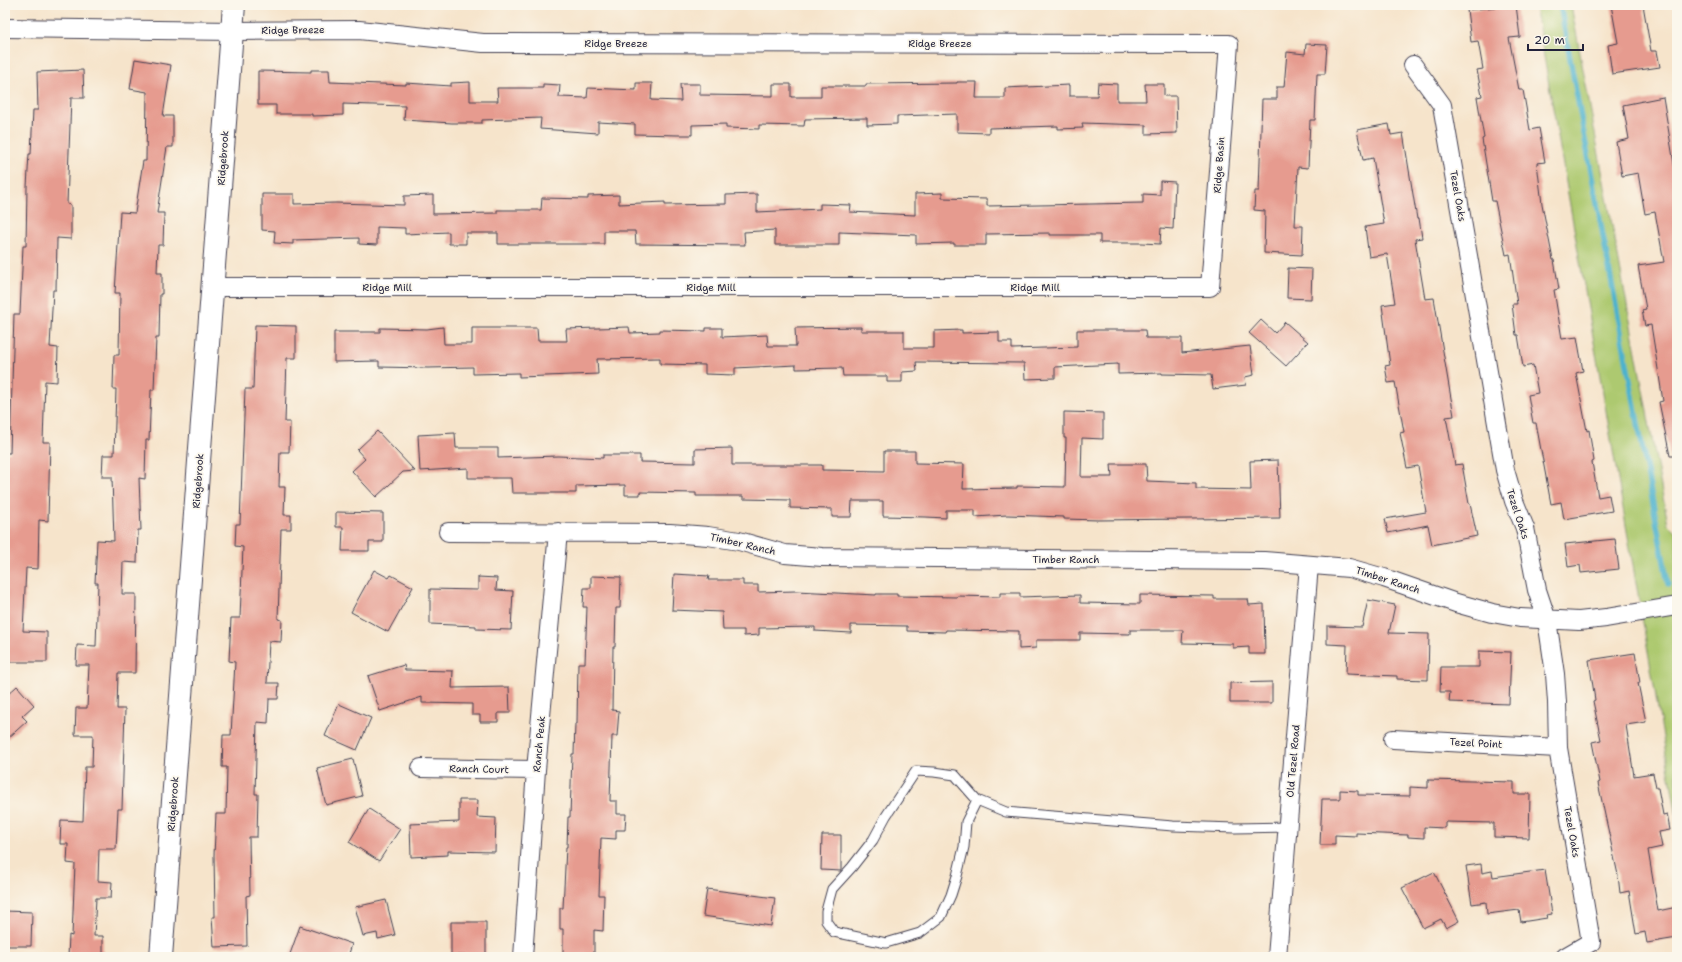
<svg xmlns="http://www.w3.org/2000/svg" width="1682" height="962" viewBox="0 0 1682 962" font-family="'Shantell Sans',sans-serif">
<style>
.green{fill:#adc970;stroke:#687656}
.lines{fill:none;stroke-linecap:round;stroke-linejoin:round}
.stream{stroke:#4eb2cd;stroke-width:5.5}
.building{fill:#e69b8f}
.service-casing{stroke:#423f51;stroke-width:11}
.minor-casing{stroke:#423f51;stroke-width:20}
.tertiary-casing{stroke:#423f51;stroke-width:24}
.service{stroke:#fff;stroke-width:9}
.minor{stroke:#fff;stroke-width:18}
.tertiary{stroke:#fff;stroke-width:22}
.labels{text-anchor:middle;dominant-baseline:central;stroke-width:3.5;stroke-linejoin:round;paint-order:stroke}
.street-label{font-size:10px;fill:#22223b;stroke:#fbf7ec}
</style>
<rect width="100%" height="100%" fill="#fbf7ec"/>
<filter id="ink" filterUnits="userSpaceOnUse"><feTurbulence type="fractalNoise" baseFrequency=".025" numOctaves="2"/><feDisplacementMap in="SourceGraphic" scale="8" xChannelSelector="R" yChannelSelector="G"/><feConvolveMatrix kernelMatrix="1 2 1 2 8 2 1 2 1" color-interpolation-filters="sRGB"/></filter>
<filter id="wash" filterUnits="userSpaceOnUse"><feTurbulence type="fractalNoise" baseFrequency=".012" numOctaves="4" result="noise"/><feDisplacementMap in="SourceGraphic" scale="16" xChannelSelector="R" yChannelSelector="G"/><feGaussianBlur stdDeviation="0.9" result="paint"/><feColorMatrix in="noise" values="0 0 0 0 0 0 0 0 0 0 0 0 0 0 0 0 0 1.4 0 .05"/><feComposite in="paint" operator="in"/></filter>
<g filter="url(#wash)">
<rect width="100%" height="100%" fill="#f6e4cb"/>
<!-- green -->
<path class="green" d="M1535,5H1571L1668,524L1677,533V817Z"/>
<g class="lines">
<!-- stream -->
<path class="stream" d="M1560,5L1668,584
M1676,628L1677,632"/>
</g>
<g id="blocks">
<!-- building -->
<path class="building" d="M1516,5L1520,37L1509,38L1519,90H1523L1530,130L1539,128L1545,162L1537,163L1542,204L1553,260H1554L1559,289L1554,290L1562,339L1577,337L1583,371L1576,373L1587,431L1589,430L1594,461L1592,462L1598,497L1609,495L1612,511L1564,519L1561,502L1551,504L1536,423H1533L1528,395L1538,393L1533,365L1523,367L1518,335H1516L1512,304H1517L1510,254L1506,255L1495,201H1492L1482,139L1484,138L1477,97L1482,96L1477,70L1483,69L1478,41L1471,42L1467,10Z
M1611,5H1643L1651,51H1657L1660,67L1612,74L1608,45L1618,43Z
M1306,44L1327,45L1325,74H1317L1315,120H1310L1308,168L1298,167L1295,226H1303L1302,255L1264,253L1265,211L1254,210L1255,191H1259L1262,99H1277V87H1284L1287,52L1305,54Z
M135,59L171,65L163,116H173V147H167L157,213H164L163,245H158L157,273H162V294H160L159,338H156L154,390H151L149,440H146L145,479L139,478L141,530H138L137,563L123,562L122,594H136L135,673H118L117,709H125L122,809H118L116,849H99L98,881L112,882L111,898H96L94,936H103V957H68L69,935L72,936L75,864L67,863L68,844H60L61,820L83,821L85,767H92L93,735H75L76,708H87L89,665H76L77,645L96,646L98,583H95L97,540L114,541L112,477H102L103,455H114L116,389H113L114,355H119L120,293H115L120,212L135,213L143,161H146L147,92L130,89Z
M83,70L84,98H71L67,204L71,205V239L57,238L56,290H53L50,347L58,348L57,382L45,381L43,442H50L48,521L39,520L38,569L26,568L23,631L47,632V662H5V453H10L14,314H20L23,246H26L27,187L29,154H31L33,110H38L37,72Z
M311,70H329L330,82L406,85V83L451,86V83L470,82V101H498L497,88H543V84L560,85L559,97L587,98L588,88L636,90V83H652L651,100L681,101L680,84H700V95L773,96V84H791V97H821V86H866V84L957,83V82H977L976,98H1005V88L1069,85V96H1097L1098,83L1117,84V101H1146L1145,84H1164V96H1176L1177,133L1146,134V125L1082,123L1083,128L1058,129V126L989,128V133L957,132V114L897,116V124L867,125V118L805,119L804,126L759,125V129L726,128V124L692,125V135H678L635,134V124L598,122V133L540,129L541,118L482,120V123H452L404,120L405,106L343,104V115L312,116V114H276V105H258V71L311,72Z
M1663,97L1677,182V456H1670L1659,402L1663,401L1651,325L1645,326L1642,310L1646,309L1638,266L1664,262L1655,212L1645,214L1638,173L1622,176L1616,142L1629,139L1623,105Z
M1389,124L1391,135L1403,133L1417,219L1419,218L1422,238L1415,239L1425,299L1434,298L1454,416L1446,417L1455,465L1462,464L1469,504H1470L1477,536L1432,545L1428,525L1388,533L1385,519L1426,512L1418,466L1407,468L1400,433L1404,432L1395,382L1388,383L1385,366L1390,365L1382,305L1395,303L1387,254L1369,257L1365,227L1384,224L1373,158L1363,160L1357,130Z
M1160,181L1175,182L1173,229L1161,228L1160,244L1142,243H1100V235H1050V233L986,234V245H954V243L916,244V235L839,232V245H775V230L744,232L745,245L636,244L635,231H604V244H498V233H466V244H449V232L405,234V228L377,227V245L359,244V238L293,240V244L274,243L275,231L262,230V194H294V204L336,203L404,205V196L433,195V214L497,213V210H541L542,198L588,199V196L619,195V204L665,202V205L726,204V195L757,194V212L820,209V204L851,205L850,212L915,215V194L942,193V198L987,199V206L1143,203V194L1160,195Z
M1288,268L1312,269L1311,299L1287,298Z
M1261,320L1275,333L1285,322L1308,342L1286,366L1249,333Z
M255,325L296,326V358H287L285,422H290L289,452H280L279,487H285L284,515H291V529H281L278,619L282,620L281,642L269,641L267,683H279L278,699H269L268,723L257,722L255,794H258L257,837H249L250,895L246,896L247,946L214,947L212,917H215L214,855L216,814H226L227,767H222L223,735H231L235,662L229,661L231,618H240L243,547L235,546L236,524H240L245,389H253Z
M443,327L444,344H472V328H537L538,341H567L566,329L629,327L630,333L660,332V330L706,331V328H722V337L767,335L768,346H796L795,328L861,327V331H904V348H934V331L962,330V333L999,332V342H1012V349L1077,347V330H1145L1146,338H1182V353L1250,346L1254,375L1245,377L1246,385L1213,389L1211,375L1162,374V373L1118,374V364L1055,367V378L1025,379L1024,363L916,362L917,371L902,372V382H887V376H843L842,368L796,369V365L735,368V375L705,374V365L660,364V358L597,359L598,374L519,377V373L473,374V367L428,368L379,367V361L334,362V332H380V328L427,329Z
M1064,412L1103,413V439L1082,438L1081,477H1112L1111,464H1146L1147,481L1196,483V489L1251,490L1250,461L1278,460L1280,518L1098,520L1064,519V517L1007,515L975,517V510H946V518L926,517L883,516V501H852L851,517H832V509L790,508V500L743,499V496H696V493L640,492V495H625V485L576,486V493H512L511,478H468V468L420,471L418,435L455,433L456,448H498V458L558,456L603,458V455H640V462L695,463V449L732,448V465H822V470L884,471V451H915V463L964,464L963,489L1017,488V486L1065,487L1066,438H1064Z
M377,431L415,471L403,472L376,497L352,471L365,459L357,450Z
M336,512L383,513V542H369V551H342L343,527H336Z
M1615,539L1619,569L1581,573L1580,565L1568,567L1565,544Z
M374,570L389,578L391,575L413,587L388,632L351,612Z
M674,574L709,576L708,580H743V585H758V592L796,591L876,595V594H897V596L957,597V596L1000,597V593H1020V597L1080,595V603L1140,604V595L1214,596V599H1248L1249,605L1264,604L1265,654H1249V647L1233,648V644L1182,643L1183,630H1130V634L1080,633V640H1036V648L1019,649V631L946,630L945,632L907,631V626L851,625V633L815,631V627L759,628V635L744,636V630H723L722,612L672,610Z
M591,576L621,577L620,608H616L615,647H613L612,710L619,711L617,736H612L610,801H617V814H626L625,830H616V839L601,838L599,895H604L603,931L594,930V957H563V929H560V908H563L566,847H567L568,817H570L572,754H574L575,724H577L578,663H585L587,607H583L584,588H591Z
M478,577L497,578L496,590L513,591L511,630L476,629V626L430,624V589L478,590Z
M1368,600L1395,605L1389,633L1429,634L1428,680L1397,679V676L1346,674L1347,645L1327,644V626L1362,627Z
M1479,651L1511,652L1509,704L1449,702L1450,692H1440L1441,667H1479Z
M1635,653L1640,683H1638L1646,722L1626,725L1634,776L1653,773L1656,788H1658L1663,815L1667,814L1670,830L1659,832L1662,847L1648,850L1658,911L1677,907V938L1647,943L1645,932L1636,934L1629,891L1620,893L1618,875L1598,783L1600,782L1592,742L1601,740L1593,701L1595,700L1589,660Z
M404,665L405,670L453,671L452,688L509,687L510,713H498V722H480V715H472V704L422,703V697L380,711L368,676Z
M1272,682V703H1230V683Z
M17,686L34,705L22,716L27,721L5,741V697Z
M339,704L371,718L357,750L325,736Z
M353,759L362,796L326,805L317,768Z
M1428,780L1514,782V794H1530L1529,838L1494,837V823L1445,822V828L1424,827V838L1408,837V835L1356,833V836L1335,835V845H1320L1322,799H1340V790L1358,791V795L1410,796V787L1428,788Z
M459,800H478L477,817L496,818L495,852L448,851V855L411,857L410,824L459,822Z
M369,809L400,829L379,861L349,842Z
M822,835H841V871L821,870Z
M1481,864L1482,873L1492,871L1493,877L1545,870L1552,914L1546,915L1547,918L1521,922L1519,910L1487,914L1486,902L1472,904L1466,866Z
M1434,872L1459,921L1446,928L1441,919L1423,928L1402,888Z
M707,889L775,898L771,926L703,916Z
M386,900L395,935L378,939L377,933L363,936L355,907Z
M5,911L32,912L31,946H5Z
M451,922H486V956L451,955Z
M300,926L352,944L348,957H289Z"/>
</g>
</g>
<g filter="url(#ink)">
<use href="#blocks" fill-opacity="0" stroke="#423f51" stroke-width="1"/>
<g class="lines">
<defs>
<path id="service" d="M977,800L966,822L964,847L957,876L951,895L941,917L920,933L886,943L834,932L826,921V911L832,889L852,867L873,840L886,816L916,771L934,772L955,775L977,800L1006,812L1173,826L1235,828L1288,827"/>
<path id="minor" d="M5,28L233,31L359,30L483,43L1229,44L1210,287H213
M1413,65L1442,105L1505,470L1514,501L1525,528L1537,590L1547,620L1555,674L1557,702L1558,748L1591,942L1565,957
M448,532L670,533L708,536L739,541L785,554L822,557L1264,561L1349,568L1384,578L1456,603L1492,613L1520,618L1579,621L1606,618L1677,606
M1393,739L1558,748
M421,768L536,770
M523,957L536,770L558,532
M1277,957L1309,565"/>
<path id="tertiary" d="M161,957L234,5"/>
</defs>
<!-- service casing -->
<use href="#service" class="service-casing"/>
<!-- minor casing -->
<use href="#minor" class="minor-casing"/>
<!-- tertiary casing -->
<use href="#tertiary" class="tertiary-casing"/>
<!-- service -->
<use href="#service" class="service"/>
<!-- minor -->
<use href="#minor" class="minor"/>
<!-- tertiary -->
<use href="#tertiary" class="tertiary"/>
</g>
</g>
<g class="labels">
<!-- street labels -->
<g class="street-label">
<text transform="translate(293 30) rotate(-1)">Ridge Breeze</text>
<text x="616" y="43">Ridge Breeze</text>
<text x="940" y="43">Ridge Breeze</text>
<text transform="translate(223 158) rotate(-86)">Ridgebrook</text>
<text transform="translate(1219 165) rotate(-86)">Ridge Basin</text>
<text transform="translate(1458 196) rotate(80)">Tezel Oaks</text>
<text x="387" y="287">Ridge Mill</text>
<text x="711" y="287">Ridge Mill</text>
<text x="1035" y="287">Ridge Mill</text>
<text transform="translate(198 481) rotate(-86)">Ridgebrook</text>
<text transform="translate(1518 514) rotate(72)">Tezel Oaks</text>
<text transform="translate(743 544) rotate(13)">Timber Ranch</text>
<text x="1066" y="559">Timber Ranch</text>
<text transform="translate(1388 580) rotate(18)">Timber Ranch</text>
<text transform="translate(1476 743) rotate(3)">Tezel Point</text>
<text transform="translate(539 744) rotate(-85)">Ranch Peak</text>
<text transform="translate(1293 761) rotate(-85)">Old Tezel Road</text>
<text transform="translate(479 769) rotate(1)">Ranch Court</text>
<text transform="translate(173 804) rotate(-86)">Ridgebrook</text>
<text transform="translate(1572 832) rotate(80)">Tezel Oaks</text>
</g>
</g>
<!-- margin -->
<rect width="1682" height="962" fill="none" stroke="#fbf7ec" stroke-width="20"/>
<!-- scale -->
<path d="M1528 44v6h55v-6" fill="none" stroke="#22223b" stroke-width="2"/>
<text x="1534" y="44" font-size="12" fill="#22223b" stroke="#fbf7ec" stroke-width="3" paint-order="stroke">20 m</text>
</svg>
